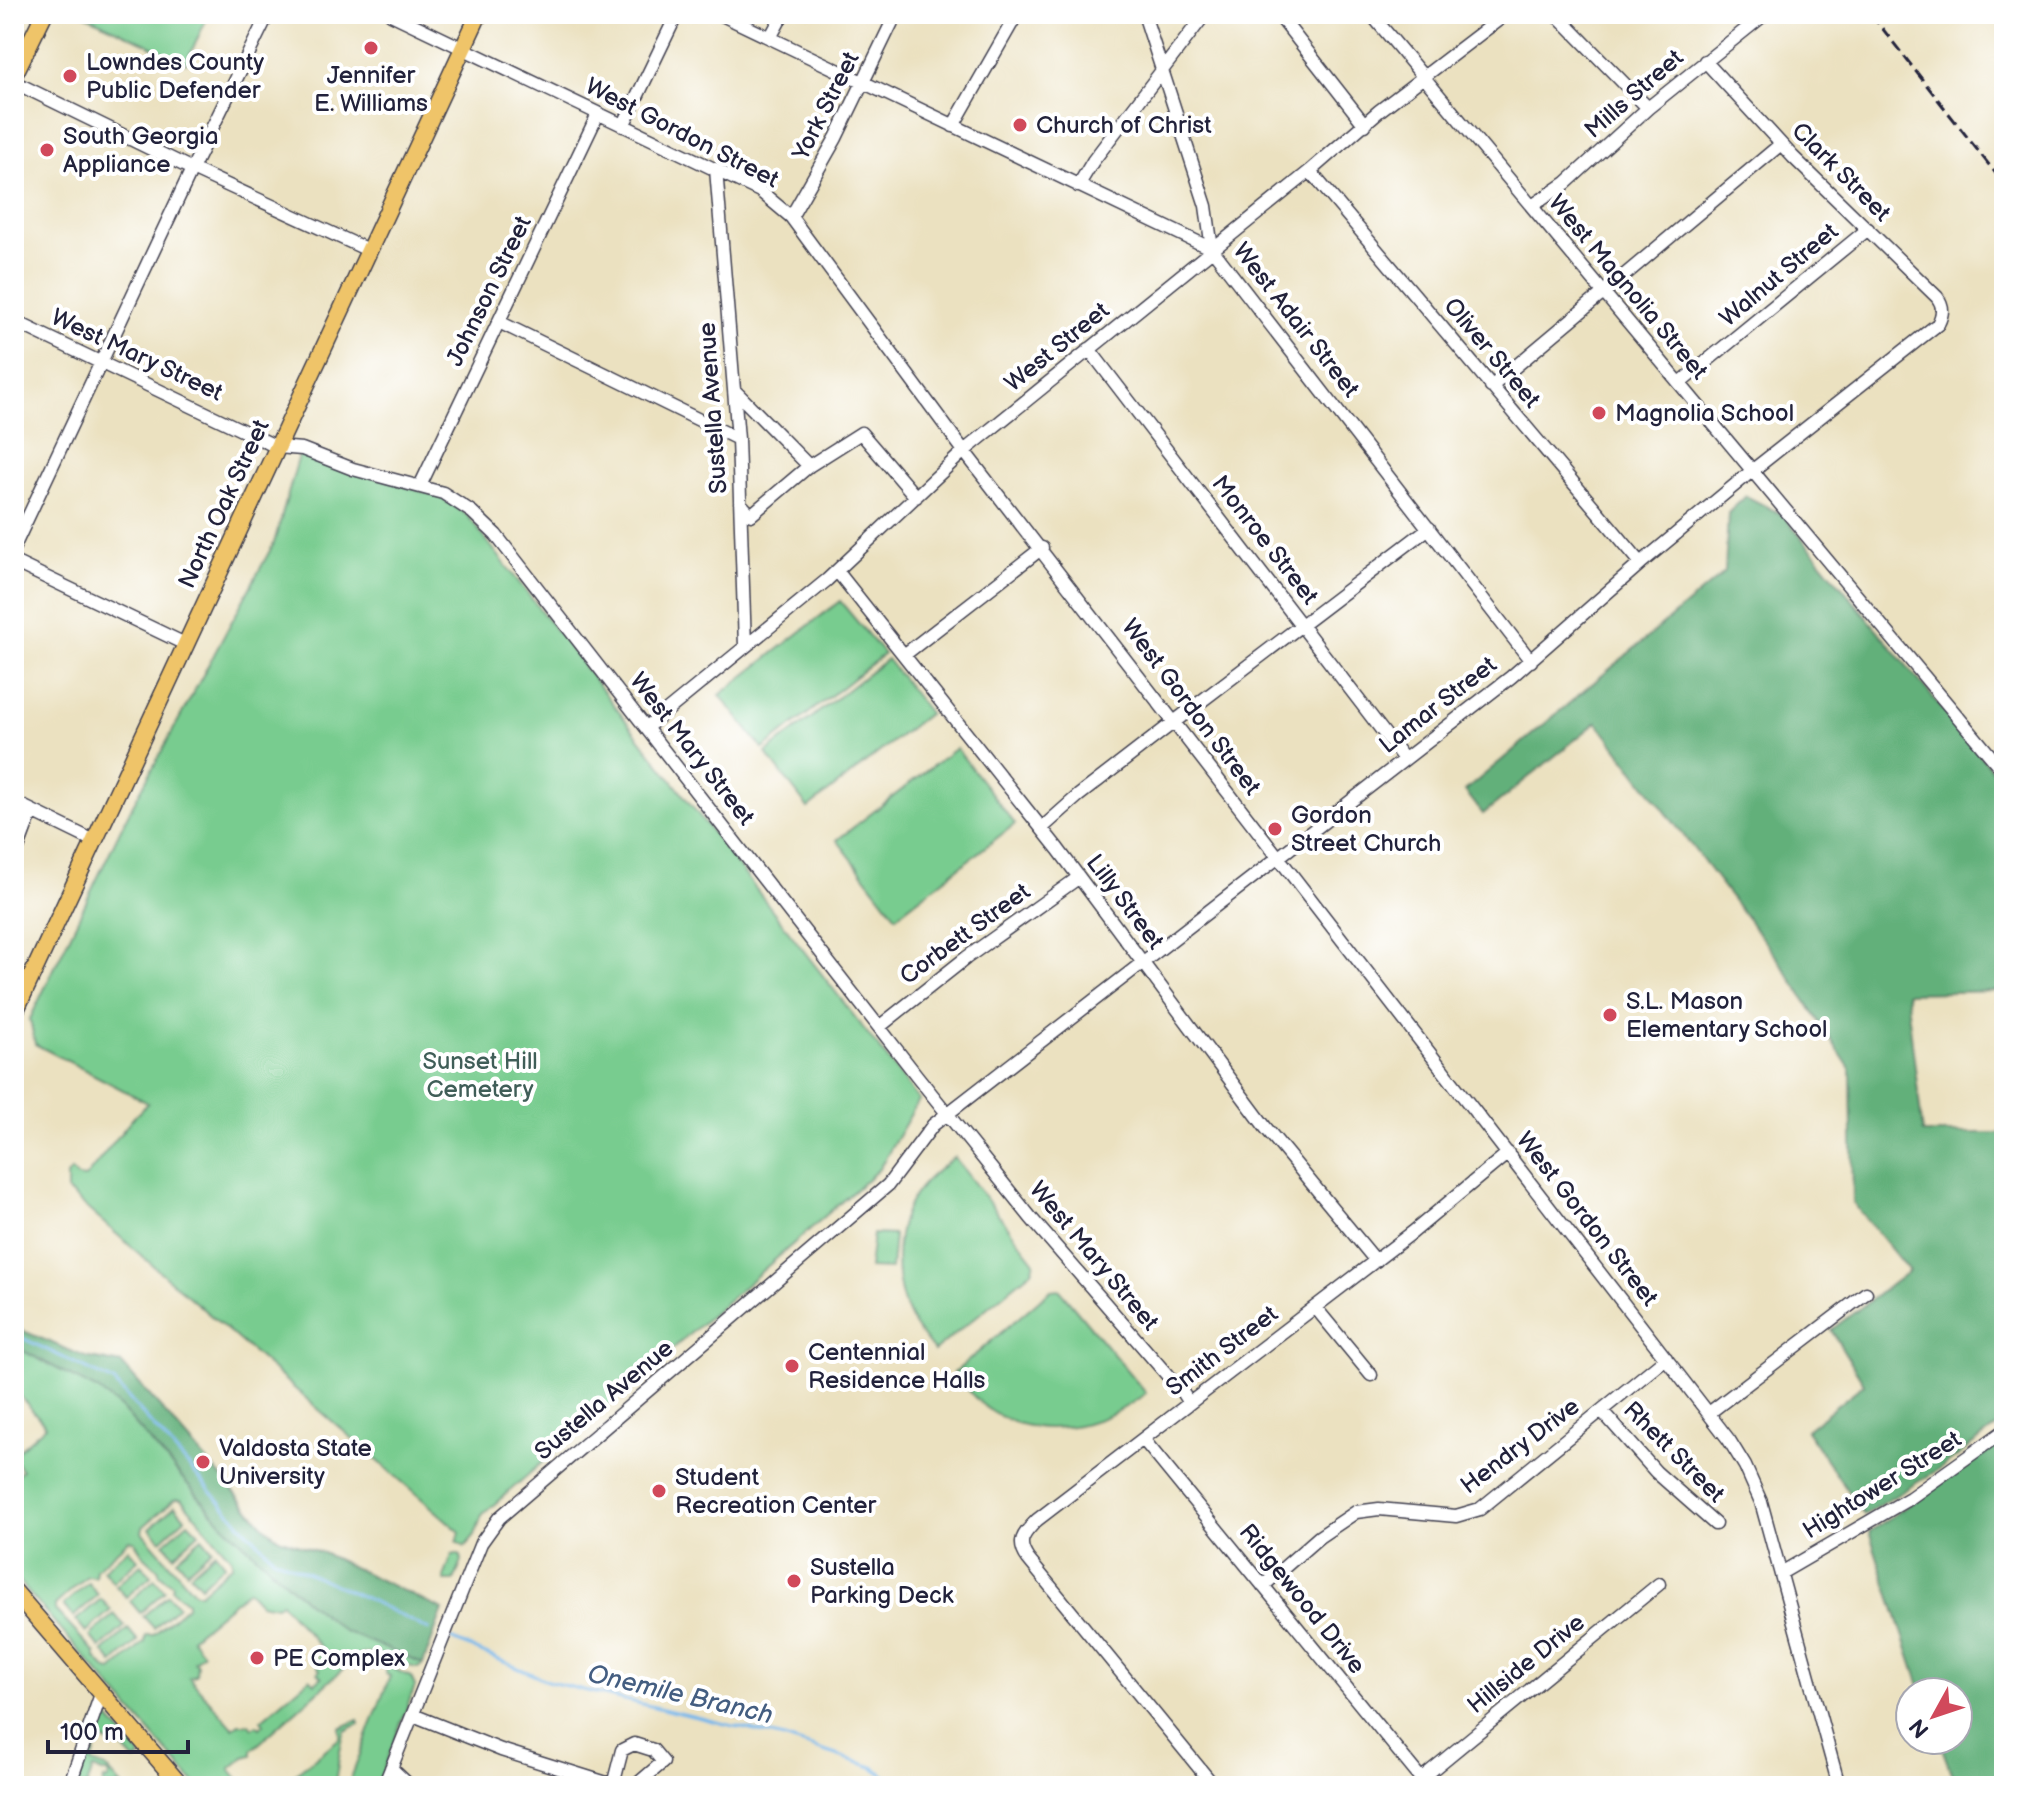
<svg xmlns="http://www.w3.org/2000/svg" width="2018" height="1800" viewBox="0 0 2018 1800" font-family="'Balsamiq Sans',sans-serif">
<style>
.green{fill:#78cc8f;stroke:#4d7765;stroke-width:2;fill-rule:evenodd}
.forest{fill:#62b07a;stroke:#42695a;stroke-width:2}
.lines{fill:none;stroke-linecap:round;stroke-linejoin:round}
.stream{stroke:#76b7eb;stroke-width:3}
.minor-casing{stroke:#403f4f;stroke-width:15}
.major-casing{stroke:#403f4f;stroke-width:19}
.minor{stroke:#fff;stroke-width:12}
.major{stroke:#efc469;stroke-width:16}
.rail{stroke:#22223b;stroke-width:3;stroke-dasharray:12 6;stroke-linecap:butt}
.poi-dot{fill:#d1495b;stroke:#fff;stroke-width:3}
.labels{text-anchor:middle;dominant-baseline:central;stroke-width:8;stroke-linejoin:round;paint-order:stroke}
.poi-label{font-size:24px;fill:#22223b;stroke:#fff;text-anchor:start}
.street-label{font-size:24px;fill:#22223b;stroke:#fff}
.park-label{font-size:24px;fill:#405e58;stroke:#fff}
.water-label{font-size:26px;font-style:italic;fill:#445e81;stroke:#fff}
</style>
<rect width="100%" height="100%" fill="#fff"/>
<filter id="ink" filterUnits="userSpaceOnUse"><feTurbulence type="fractalNoise" baseFrequency=".0125" numOctaves="2"/><feDisplacementMap in="SourceGraphic" scale="16" xChannelSelector="R" yChannelSelector="G"/><feConvolveMatrix kernelMatrix="1 2 1 2 8 2 1 2 1" color-interpolation-filters="sRGB"/></filter>
<filter id="wash" filterUnits="userSpaceOnUse"><feTurbulence type="fractalNoise" baseFrequency=".006" numOctaves="4" result="noise"/><feDisplacementMap in="SourceGraphic" scale="32" xChannelSelector="R" yChannelSelector="G"/><feGaussianBlur stdDeviation="1.8" result="paint"/><feColorMatrix in="noise" values="0 0 0 0 0 0 0 0 0 0 0 0 0 0 0 0 0 1.4 0 .05"/><feComposite in="paint" operator="in"/></filter>
<g filter="url(#wash)">
<rect width="100%" height="100%" fill="#ebe1c0"/>
<!-- green -->
<path class="green" d="M83,14H209L186,63Z
M300,452L442,498L467,515L919,1100L879,1169L482,1515L475,1535L465,1547L457,1542L460,1532L67,1191V1176L71,1171L78,1177L85,1178L133,1118L148,1103L35,1044L30,1019L128,814L274,543Z
M840,601L884,654L763,749L720,695Z
M887,659L929,713L808,808L766,753Z
M956,748L1015,824L896,916L837,840Z
M954,1157L1035,1262L1032,1271L934,1351C928,1343 921,1335 915,1326C893,1291 891,1237 911,1201C920,1183 939,1170 954,1157Z
M873,1234L894,1235L891,1269L869,1268Z
M1059,1289L1146,1393C1103,1427 1037,1443 988,1409C975,1400 964,1386 954,1373L1051,1290Z
M14,1346L98,1390L121,1408L222,1523L305,1600L344,1631L423,1664L418,1668C396,1665 384,1649 360,1654L252,1750V1755L244,1757L230,1769L244,1786H197L14,1576V1477L22,1470L14,1460V1454L46,1426L14,1389ZM175,1499H181L232,1559V1565L200,1593H195L142,1532L143,1527ZM129,1540L134,1541L145,1557L159,1570V1573L173,1585L172,1589L187,1602V1606L153,1635H146L145,1642L112,1671L107,1670L96,1658V1654L55,1610V1605L87,1576L95,1577L96,1569ZM248,1590L260,1603L276,1606L281,1603L323,1650L318,1656L317,1666L320,1670L318,1672L322,1677L315,1683L310,1678L261,1720L264,1724L260,1728L257,1725L252,1728L249,1724H239L233,1728L189,1677L196,1675L197,1664L194,1661L203,1653L191,1638Z
M175,1506L185,1518L161,1540L150,1528Z
M188,1522L199,1533L174,1555L164,1543Z
M202,1537L212,1549L187,1571L177,1559Z
M128,1549L138,1560L113,1582L103,1570Z
M215,1552L225,1564L201,1586L190,1574Z
M456,1554L461,1556L462,1561L454,1581H445L444,1578L452,1555Z
M141,1564L151,1576L126,1597L116,1586Z
M155,1579L165,1591L140,1613L130,1601Z
M88,1583L98,1595L73,1617L63,1605Z
M168,1595L178,1606L154,1628L143,1616Z
M101,1599L111,1610L86,1632L76,1620Z
M114,1614L125,1626L100,1648L90,1636Z
M128,1629L138,1641L113,1663L103,1651Z
M390,1667L411,1677L415,1686L377,1786H348L390,1676L386,1674L385,1669Z
M101,1713L105,1714L140,1754L139,1759L135,1761L121,1746L99,1739L92,1763L106,1768L122,1786H103L104,1779L108,1780L109,1774L93,1769L87,1786H73Z
M358,1720L359,1724L345,1731C338,1752 339,1766 334,1786H312L296,1782L272,1784L280,1776L290,1778L340,1738V1728Z"/>
<!-- forest -->
<path class="forest" d="M1746,496L1783,515L2004,784V991L1906,993L1923,1133H2004V1421L1944,1466L1864,1515L1806,1430L1864,1384L1831,1330L1909,1271L1853,1203L1851,1070L1778,959L1597,722L1483,814L1465,791L1725,572L1728,513Z
M14,1327L85,1357L122,1364L264,1526L279,1538L323,1553L443,1610L423,1664L344,1631L305,1600L222,1523L121,1408L98,1390L14,1346Z
M2004,1441V1786H1956L1939,1740H1958V1692H1922L1869,1532Z"/>
<g class="lines">
<!-- stream -->
<path class="stream" d="M14,1334L114,1382L240,1524L274,1558L370,1600L429,1630
M451,1639L550,1682L784,1738L873,1767L900,1786"/>
</g>
</g>
<g filter="url(#ink)">
<g class="lines">
<defs>
<path id="minor" d="M391,14L760,191L791,217L964,451L1729,1440L1745,1466L1761,1502L1839,1786
M720,14L1212,249L1531,661
M1144,14L1206,206L1212,249
M1278,14L1365,125
M1371,14L2004,772
M1556,14L1648,108
M770,38L783,14
M14,82L192,169L368,250
M623,126L677,14
M953,126L1017,14
M716,169L738,439L745,646
M1310,171L1641,563
M1078,186L1093,161L1205,14
M1532,206L1566,183L1648,108L1765,14
M791,217L836,138L896,14
M14,321L277,447L302,449L353,469L443,493L472,512L496,535L917,1076L1031,1218L1182,1392L1189,1403
M499,322L738,439
M1089,349L1404,759
M1680,383L1868,229
M1491,387L1781,144
M734,390L809,466
M420,486L598,114
M740,503L751,515L809,466L861,433L916,497
M14,547L192,169L268,14
M14,562L185,644
M837,571L1058,849L1266,1128L1376,1261
M904,655L1042,548
M647,727L827,580L964,451L1310,171L1379,111L1506,14
M14,802L94,841
M1042,828L1078,796L1174,722L1429,528
M14,859L32,811
M879,1027L966,958L1078,878
M1315,1307L1371,1375
M1602,1411L1656,1472L1715,1524
M1709,1413L1866,1293
M1143,1439L1427,1786
M1781,1573L1910,1498L2004,1431
M1263,1586L1319,1537L1356,1512L1379,1509L1456,1516L1480,1509L1666,1358
M413,1715L501,1750L616,1786
M391,1768L410,1786
M1421,1779L1659,1584
M613,1785L622,1750L634,1744L653,1750L663,1762L635,1786
M69,1786L101,1694
M384,1786L481,1543L499,1518L888,1185L933,1125L1511,677L1641,563L1753,470L1938,324C1943,314 1944,306 1937,297L1793,157L1705,61
M1214,1786L1028,1559C1016,1542 1023,1534 1037,1520L1413,1232L1508,1153"/>
<path id="major" d="M14,75L44,14
M14,1014L479,14
M14,1591L181,1786"/>
</defs>
<!-- minor casing -->
<use href="#minor" class="minor-casing"/>
<!-- major casing -->
<use href="#major" class="major-casing"/>
<!-- minor -->
<use href="#minor" class="minor"/>
<!-- major -->
<use href="#major" class="major"/>
<!-- rail -->
<path class="rail" d="M1871,14L2004,184"/>
</g>
</g>
<!-- markers -->
<g class="poi-dot">
<circle cx="371" cy="48" r="8"/>
<circle cx="70" cy="76" r="8"/>
<circle cx="1020" cy="125" r="8"/>
<circle cx="47" cy="150" r="8"/>
<circle cx="1599" cy="413" r="8"/>
<circle cx="1275" cy="829" r="8"/>
<circle cx="1610" cy="1015" r="8"/>
<circle cx="792" cy="1366" r="8"/>
<circle cx="203" cy="1462" r="8"/>
<circle cx="659" cy="1491" r="8"/>
<circle cx="794" cy="1581" r="8"/>
<circle cx="257" cy="1658" r="8"/>
</g>
<g class="labels">
<!-- poi labels -->
<g class="poi-label">
<text x="86" y="62">Lowndes County<tspan x="86" dy="28">Public Defender</tspan></text>
<text x="371" y="75" text-anchor="middle">Jennifer<tspan x="371" dy="28">E. Williams</tspan></text>
<text x="1036" y="125">Church of Christ</text>
<text x="63" y="136">South Georgia<tspan x="63" dy="28">Appliance</tspan></text>
<text x="1615" y="413">Magnolia School</text>
<text x="1291" y="815">Gordon<tspan x="1291" dy="28">Street Church</tspan></text>
<text x="1626" y="1001">S.L. Mason<tspan x="1626" dy="28">Elementary School</tspan></text>
<text x="808" y="1352">Centennial<tspan x="808" dy="28">Residence Halls</tspan></text>
<text x="219" y="1448">Valdosta State<tspan x="219" dy="28">University</tspan></text>
<text x="675" y="1477">Student<tspan x="675" dy="28">Recreation Center</tspan></text>
<text x="810" y="1567">Sustella<tspan x="810" dy="28">Parking Deck</tspan></text>
<text x="273" y="1658">PE Complex</text>
</g>
<!-- street labels -->
<g class="street-label">
<text transform="translate(1634 94) rotate(-41)">Mills Street</text>
<text transform="translate(826 106) rotate(-63)">York Street</text>
<text transform="translate(682 133) rotate(27)">West Gordon Street</text>
<text transform="translate(1841 172) rotate(45)">Clark Street</text>
<text transform="translate(1779 275) rotate(-40)">Walnut Street</text>
<text transform="translate(1628 287) rotate(50)">West Magnolia Street</text>
<text transform="translate(489 291) rotate(-64)">Johnson Street</text>
<text transform="translate(1296 320) rotate(52)">West Adair Street</text>
<text transform="translate(1057 347) rotate(-39)">West Street</text>
<text transform="translate(1492 353) rotate(50)">Oliver Street</text>
<text transform="translate(137 355) rotate(25)">West Mary Street</text>
<text transform="translate(713 408) rotate(-94)">Sustella Avenue</text>
<text transform="translate(224 504) rotate(-65)">North Oak Street</text>
<text transform="translate(1265 540) rotate(52)">Monroe Street</text>
<text transform="translate(1438 705) rotate(-38)">Lamar Street</text>
<text transform="translate(1191 707) rotate(53)">West Gordon Street</text>
<text transform="translate(692 749) rotate(52)">West Mary Street</text>
<text transform="translate(1125 902) rotate(53)">Lilly Street</text>
<text transform="translate(965 934) rotate(-36)">Corbett Street</text>
<text transform="translate(1587 1219) rotate(52)">West Gordon Street</text>
<text transform="translate(1094 1256) rotate(50)">West Mary Street</text>
<text transform="translate(1222 1351) rotate(-37)">Smith Street</text>
<text transform="translate(604 1400) rotate(-40)">Sustella Avenue</text>
<text transform="translate(1520 1446) rotate(-37)">Hendry Drive</text>
<text transform="translate(1674 1452) rotate(45)">Rhett Street</text>
<text transform="translate(1882 1485) rotate(-32)">Hightower Street</text>
<text transform="translate(1302 1599) rotate(51)">Ridgewood Drive</text>
<text transform="translate(1526 1664) rotate(-39)">Hillside Drive</text>
</g>
<!-- park labels -->
<g class="park-label">
<text x="480" y="1061">Sunset Hill<tspan x="480" dy="28">Cemetery</tspan></text>
</g>
<!-- water labels -->
<g class="water-label">
<text transform="translate(680 1695) rotate(13)">Onemile Branch</text>
</g>
</g>
<!-- margin -->
<rect width="2018" height="1800" fill="none" stroke="#fff" stroke-width="48"/>
<!-- north arrow -->
<g transform="translate(1934 1716) rotate(230)"><circle r="38" fill="#ffffff" stroke="#a7a7b1" stroke-width="2"/>
<path d="M0-6L14 30L0 20L-14 30Z" fill="#d1495b"/>
<text y="-12" font-size="22" font-weight="bold" text-anchor="middle" fill="#22223b">N</text>
</g>
<!-- scale -->
<path d="M48 1740v12h140v-12" fill="none" stroke="#22223b" stroke-width="4"/>
<text x="60" y="1740" font-size="24" fill="#22223b" stroke="#ffffff" stroke-width="6" paint-order="stroke">100 m</text>
</svg>
